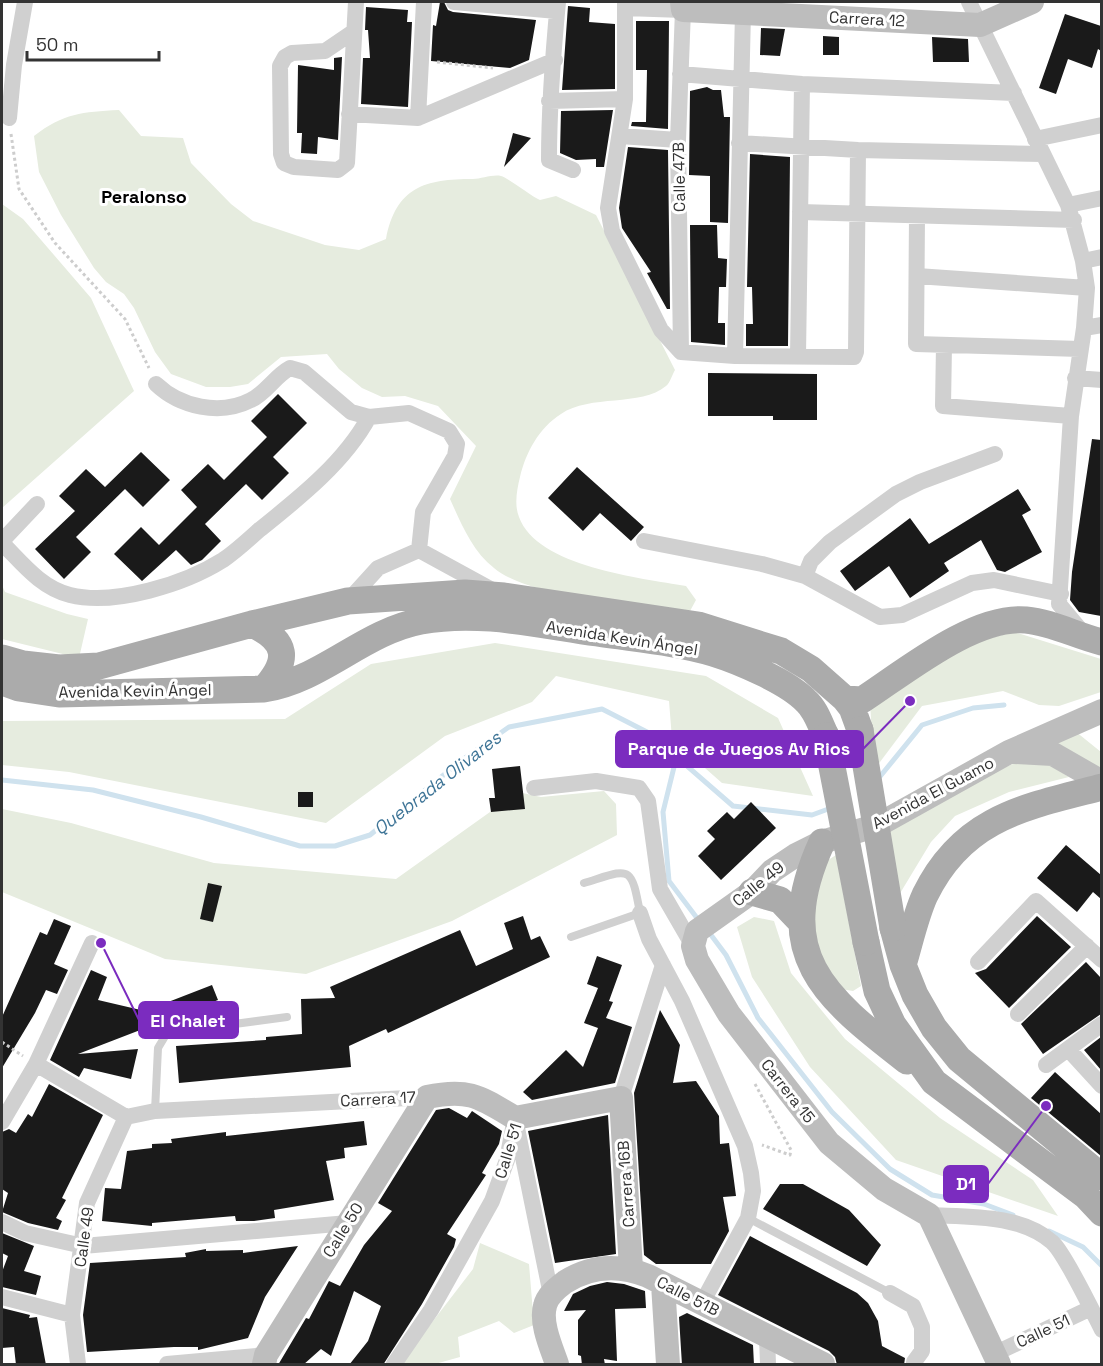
<svg xmlns="http://www.w3.org/2000/svg" width="1103" height="1366" viewBox="0 0 1103 1366" font-family="'Space Grotesk',sans-serif">
<style>
.green{fill:#e6ecdf}
.lines{fill:none;stroke-linecap:round;stroke-linejoin:round}
.stream{stroke:#cfe2ee;stroke-width:5}
.building{fill:#1a1a1a}
.path{stroke:#cdcdcd;stroke-width:3;stroke-dasharray:3 3;stroke-linecap:butt}
.lane{stroke:#d0d0d0;stroke-width:8}
.street{stroke:#d0d0d0;stroke-width:16}
.secondary{stroke:#bdbdbd;stroke-width:24}
.primary{stroke:#ababab;stroke-width:27}
.primary-bridge{stroke:#ababab;stroke-width:27}
.labels{text-anchor:middle;dominant-baseline:central;stroke-width:6;stroke-linejoin:round;paint-order:stroke}
.street-label{font-size:16px;fill:#333;stroke:#fff}
.neighbourhood-label{font-size:18px;font-weight:bold;fill:#000;stroke:#fff}
.water-label{font-size:18px;font-style:italic;fill:#3f7597;stroke:#fff}
.leader{fill:none;stroke:#7b2cbf;stroke-width:2}
.callout-dot{fill:#7b2cbf;stroke:#fff;stroke-width:2}
.callout{fill:#7b2cbf;stroke:#7b2cbf;stroke-width:2}
.callout-label{font-size:18px;text-anchor:middle;font-weight:bold;fill:#fff}
</style>
<rect width="100%" height="100%" fill="#fff"/>
<!-- green -->
<path class="green" d="M119,110L141,136L183,138L191,163L231,204L253,221L325,245L359,250L386,239C396,187 425,179 473,179C481,179 493,174 501,176C507,177 531,196 540,200L556,196L596,215L675,370C672,375 670,383 666,386C641,407 590,394 561,414C539,428 526,452 520,477C517,489 514,505 519,517C537,567 641,578 686,586L696,600L690,611C643,605 529,598 494,568C472,551 461,523 450,499L476,446L438,406L405,396L382,397L362,388L339,369L327,354L281,357L248,384L230,387H206L171,374L155,352L134,308L124,294L106,282L94,268L61,215L39,172L34,136C64,113 82,112 119,110Z
M2,204L23,219L91,298L134,391L2,508Z
M2,585L5,592L67,614L88,619L79,658L2,639Z
M1014,632L1101,659V692L1059,706L1039,705L1003,691L922,706L874,770L870,702L940,651Z
M495,643L706,676L778,718L813,796L722,783L672,739L669,701L556,676L532,702L445,736L326,823L69,772L2,765V721L285,719L371,664Z
M1075,731L1101,752V774L1046,744Z
M1023,760L1044,761L1069,777L1009,792L955,816L931,842L899,895L888,824L980,777Z
M604,791L616,804L617,835L452,921L306,974L165,959L2,892V809L71,823L214,863L396,879L518,792L541,797Z
M836,855L861,986L853,991L841,989L824,961L812,932L822,864Z
M754,917L774,921L791,973L845,1039L940,1118L1033,1180L1058,1216L896,1160L810,1067L752,977L737,927Z
M480,1243L529,1264L534,1325L514,1333L499,1321L458,1337L460,1357L435,1364H400L473,1269Z"/>
<g class="lines">
<!-- stream -->
<path class="stream" d="M676,759L663,812L669,881L700,922
M878,779L922,725L973,708L1004,705
M2,780L93,790L201,817L300,846H335L370,835L462,760L509,727L602,709L649,733L733,806L812,815L831,808
M708,931L726,955L758,1018L832,1112L890,1169L932,1195L984,1204L1013,1215
M1049,1231L1083,1247L1102,1266"/>
</g>
<!-- building -->
<path class="building" d="M440,2H444L448,10L453,12L536,20L529,60L510,68L431,61L433,25L436,26Z
M568,6L590,8L589,22L615,24V89L562,90Z
M366,7L408,10L407,22H412L408,107L361,104L363,58H370L368,30H365Z
M1065,14L1101,26V51L1098,49L1092,68L1068,59L1056,94L1039,88Z
M636,21H669L668,129L631,126L632,122H646L647,70H636Z
M761,28L785,29L780,56L760,55Z
M823,36L839,37V55H823Z
M932,37L968,39L969,62H933Z
M342,57L338,140L318,137L317,154L301,153L302,133H297L298,65L334,70V58Z
M707,87L713,90H721L724,117H730L728,223L710,222V176L689,175L690,91Z
M613,110L604,167H596V159L576,160L560,153L561,111Z
M513,133L531,138L504,167Z
M628,147L668,150L670,309H667L647,273L651,272L622,228L619,208Z
M750,154L790,157L788,346H746V324H753L752,287H747Z
M690,225H717L718,258L727,259L726,287H719L718,323H725V345L691,342Z
M708,373L817,374V420H773V416H708Z
M278,394L307,423L273,457L289,473L262,500L246,484L205,524L221,541L202,560L191,565L176,550L142,581L114,554L141,527L159,545L197,507L181,490L208,464L224,480L267,437L251,421Z
M1092,439L1101,440V616L1079,612L1070,600L1072,572Z
M141,452L170,480L143,507L125,489L76,537L91,552L64,579L35,549L75,511L59,496L86,469L105,487Z
M577,467L644,527L631,541L600,513L583,531L548,498Z
M1018,489L1031,510L1022,515L1042,552L1005,572L997,570L981,540L944,563L949,571L910,598L889,566L855,591L840,571L910,518L929,544Z
M520,766L525,809L491,812L489,798H495L492,769Z
M298,792H313V807H298Z
M751,802L776,828L721,880L698,856L715,839L707,831L727,812L734,819Z
M1066,845L1101,875V899L1093,892L1077,912L1037,878Z
M208,883L222,886L213,922L200,919Z
M523,916L531,940L540,936L550,957L388,1033L386,1029L349,1046L351,1067L179,1083L176,1046L266,1040V1037L302,1034L301,999L335,998L330,987L460,930L476,966L513,949L504,923Z
M1037,916L1071,947L1009,1008L975,973L986,969Z
M54,919L71,926L54,964L68,970L57,994L46,990L35,1013L2,1068V1017L40,932L47,935Z
M597,956L622,965L609,1001L613,1002L606,1018L632,1027L615,1083L532,1100L523,1092L566,1050L583,1067L598,1028L584,1023L598,988L587,984Z
M1086,962L1101,978V1014L1043,1054L1021,1024Z
M91,970L107,977L98,1000L145,1011L212,985L218,1000L78,1054L138,1049L131,1079L84,1068L79,1077L50,1060Z
M660,1010L680,1045L673,1083L696,1081L719,1116L720,1144L729,1143L736,1196L723,1197L729,1231L711,1264H656L644,1255L634,1093Z
M1101,1037V1070L1084,1050Z
M1055,1072L1101,1114V1156L1031,1098Z
M49,1084L103,1115L62,1198L66,1200L56,1218L62,1221L58,1230L28,1223L2,1212L8,1193L2,1189V1132L9,1129L16,1133L28,1114L32,1117Z
M449,1108L467,1118L472,1111L502,1131L499,1144L482,1173L486,1175L447,1234L456,1239L454,1247L422,1304L383,1365H349L368,1341L381,1306L354,1291L331,1356L321,1349L303,1365H278L306,1318L309,1319L329,1281L340,1286L364,1245L392,1211L378,1203L436,1110Z
M608,1115L616,1254L555,1263L528,1131Z
M364,1121L367,1145L344,1148L345,1158L326,1161L334,1200L274,1210L275,1218L254,1221H236L235,1216L152,1223V1226L102,1221L105,1188L121,1189L127,1151L152,1148V1144L172,1143L171,1139L226,1132V1136Z
M780,1184H803L849,1210L881,1245L867,1266L763,1209Z
M2,1233L34,1246L24,1271L41,1276L36,1295L2,1287V1272L8,1256L2,1253Z
M750,1236L857,1293L868,1303L878,1321L882,1346L905,1358L904,1365H837L835,1357L829,1351L718,1295Z
M298,1246L265,1297L248,1338L198,1350V1347H174L87,1352L83,1315L90,1263L186,1257L185,1253L206,1249V1251L243,1250V1253Z
M607,1282L624,1284L645,1291L646,1308L615,1309L617,1361L604,1359L605,1365H582L581,1356L578,1355V1320L586,1310L564,1311L573,1294L590,1286Z
M2,1308L30,1315L29,1318L37,1317L46,1365H16L14,1347L2,1348Z
M687,1313L753,1345L754,1365H682L679,1317Z"/>
<g class="lines">
<!-- path -->
<path class="path" d="M437,62L493,68
M11,134L19,189L55,243L125,319L149,368
M2,1042L23,1056
M755,1084L791,1150L790,1155L762,1145"/>
<!-- lane -->
<path class="lane" d="M571,937L640,913C631,863 630,869 584,883
M155,1111L158,1048L167,1033L287,1017
M748,1218L890,1293"/>
<!-- street -->
<path class="street" d="M454,2L557,11
M558,2C553,54 549,107 549,160L573,170
M625,2V99L608,208L612,231L661,330L681,352
M969,2L1068,205L1083,261L1087,288L1084,328L1071,416L1059,604L1084,634
M625,8L683,10L678,140L681,352
M353,32L325,51L292,53L285,57L280,66L281,154L284,163L294,167L338,170L347,163L356,2
M680,74L802,84L1014,93
M549,101L625,99
M349,114L418,118L555,60
M9,118L14,65L25,2
M418,118L424,2
M620,136L678,140
M1035,139L1102,125
M739,143L858,150L1042,154
M1068,205L1102,198
M800,212L1074,220
M917,216L916,344L1080,349
M1083,261L1102,257
M917,276L1087,288
M1084,328L1102,325
M944,345L943,406L1071,416
M681,352L735,356L854,357L856,352L858,150
M735,356L743,12
M798,356L802,84
M1075,378L1102,380
M156,384C180,407 220,416 251,400C266,393 275,376 290,368L304,372L351,412L369,417L409,413L449,431L457,444L455,456L423,512L419,550
M2,541L37,504
M644,541L762,564L805,576L880,617L902,615L972,583L994,580L1061,594
M2,543C22,563 41,588 70,595C115,606 185,584 223,560C235,552 247,541 258,531C298,499 344,463 369,417
M419,550L494,591
M805,576L811,561L830,542L896,494L920,482L995,454
M348,601L378,568L419,550
M534,788L596,781L639,788L648,801L660,889L693,946
M640,913L649,939L682,1001L745,1146L751,1173L753,1191L748,1218L702,1303
M978,962L1036,901L1102,960
M1018,1014L1087,946
M1069,1050L1102,1086
M36,1064L126,1117L155,1111L427,1097
M1046,1065L1102,1024
M621,1098L663,965
M2,1122L36,1064L92,943
M517,1128L551,1295
M929,1215C969,1217 1020,1214 1052,1242C1064,1252 1093,1312 1102,1330
M2,1222L25,1233L83,1246L348,1223
M890,1293L913,1306L922,1327V1351L914,1362
M2,1297L72,1315
M767,1336L768,1364
M996,1353L1091,1308
M78,1364L72,1315L87,1203L126,1117
M167,1364L266,1355
M394,1364L431,1310L492,1201L507,1160L515,1118"/>
<!-- secondary -->
<path class="secondary" d="M682,2L683,10L980,25L1032,2
M1014,752L1053,754L1102,782
M663,1284L668,1364
M264,1364L266,1355L427,1097C469,1088 480,1097 515,1118L621,1098L631,1269
M557,1364C552,1349 540,1323 545,1306C547,1296 557,1288 565,1282C592,1265 619,1264 648,1276L823,1364
M999,1364L929,1215L884,1189L829,1143L729,1014L697,960L693,946L697,931L752,892L772,871L796,855L822,842L878,825L1009,752L1102,711"/>
<!-- primary -->
<path class="primary" d="M252,624C288,641 290,660 264,689
M2,658L23,664L59,668L99,666L252,624L348,601L465,593L504,596L698,625L781,651L811,669L845,699L852,708L860,730
M2,682L19,688L59,694L264,689C322,680 363,632 421,621C480,610 539,625 597,633C636,639 676,642 713,653C739,661 788,682 806,701C816,710 820,724 826,736
M845,699L862,700C905,672 974,615 1026,620C1051,622 1077,636 1102,642
M822,842C771,954 823,996 907,1061
M752,892L780,900L800,921
M893,928L903,965L915,995L934,1028L959,1059L1102,1177
M866,942L877,991L893,1025L934,1082L1086,1196L1102,1213
M903,965C910,942 915,917 925,895C963,817 1025,807 1102,787"/>
<!-- primary-bridge -->
<path class="primary-bridge" d="M860,730L893,928
M826,736L866,942"/>
</g>
<g class="labels">
<!-- street labels -->
<g class="street-label">
<text transform="translate(867 19) rotate(3)">Carrera 12</text>
<text transform="translate(679 177) rotate(-91)">Calle 47B</text>
<text transform="translate(622 638) rotate(9)">Avenida Kevin Ángel</text>
<text transform="translate(135 691) rotate(-1)">Avenida Kevin Ángel</text>
<text transform="translate(933 793) rotate(-28)">Avenida El Guamo</text>
<text transform="translate(758 884) rotate(-39)">Calle 49</text>
<text transform="translate(788 1091) rotate(52)">Carrera 15</text>
<text transform="translate(378 1099) rotate(-3)">Carrera 17</text>
<text transform="translate(508 1151) rotate(-73)">Calle 51</text>
<text transform="translate(626 1184) rotate(-94)">Carrera 16B</text>
<text transform="translate(343 1230) rotate(-58)">Calle 50</text>
<text transform="translate(84 1237) rotate(-82)">Calle 49</text>
<text transform="translate(688 1296) rotate(27)">Calle 51B</text>
<text transform="translate(1043 1331) rotate(-25)">Calle 51</text>
</g>
<!-- neighbourhood labels -->
<g class="neighbourhood-label">
<text x="144" y="196">Peralonso</text>
</g>
<!-- water labels -->
<g class="water-label">
<text transform="translate(437 783) rotate(-38)">Quebrada Olivares</text>
</g>
</g>
<!-- callouts -->
<path class="leader" d="M910 701L863 749M101 943L139 1020M1046 1106L988 1184"/>
<g class="callout-dot">
<circle cx="910" cy="701" r="6"/>
<circle cx="101" cy="943" r="6"/>
<circle cx="1046" cy="1106" r="6"/>
</g>
<g class="callout">
<rect x="616" y="731" width="247" height="36" rx="6"/>
<rect x="139" y="1002" width="99" height="36" rx="6"/>
<rect x="944" y="1166" width="44" height="36" rx="6"/>
</g>
<g class="callout-label">
<text x="739" y="755">Parque de Juegos Av Rios</text>
<text x="188" y="1027">El Chalet</text>
<text x="966" y="1190">D1</text>
</g>
<!-- border -->
<rect width="1103" height="1366" fill="none" stroke="#333333" stroke-width="6"/>
<!-- scale -->
<path d="M27 51v9h132v-9" fill="none" stroke="#333333" stroke-width="3"/>
<text x="36" y="51" font-size="18" fill="#333333" stroke="#ffffff" stroke-width="4.5" paint-order="stroke">50 m</text>
</svg>
